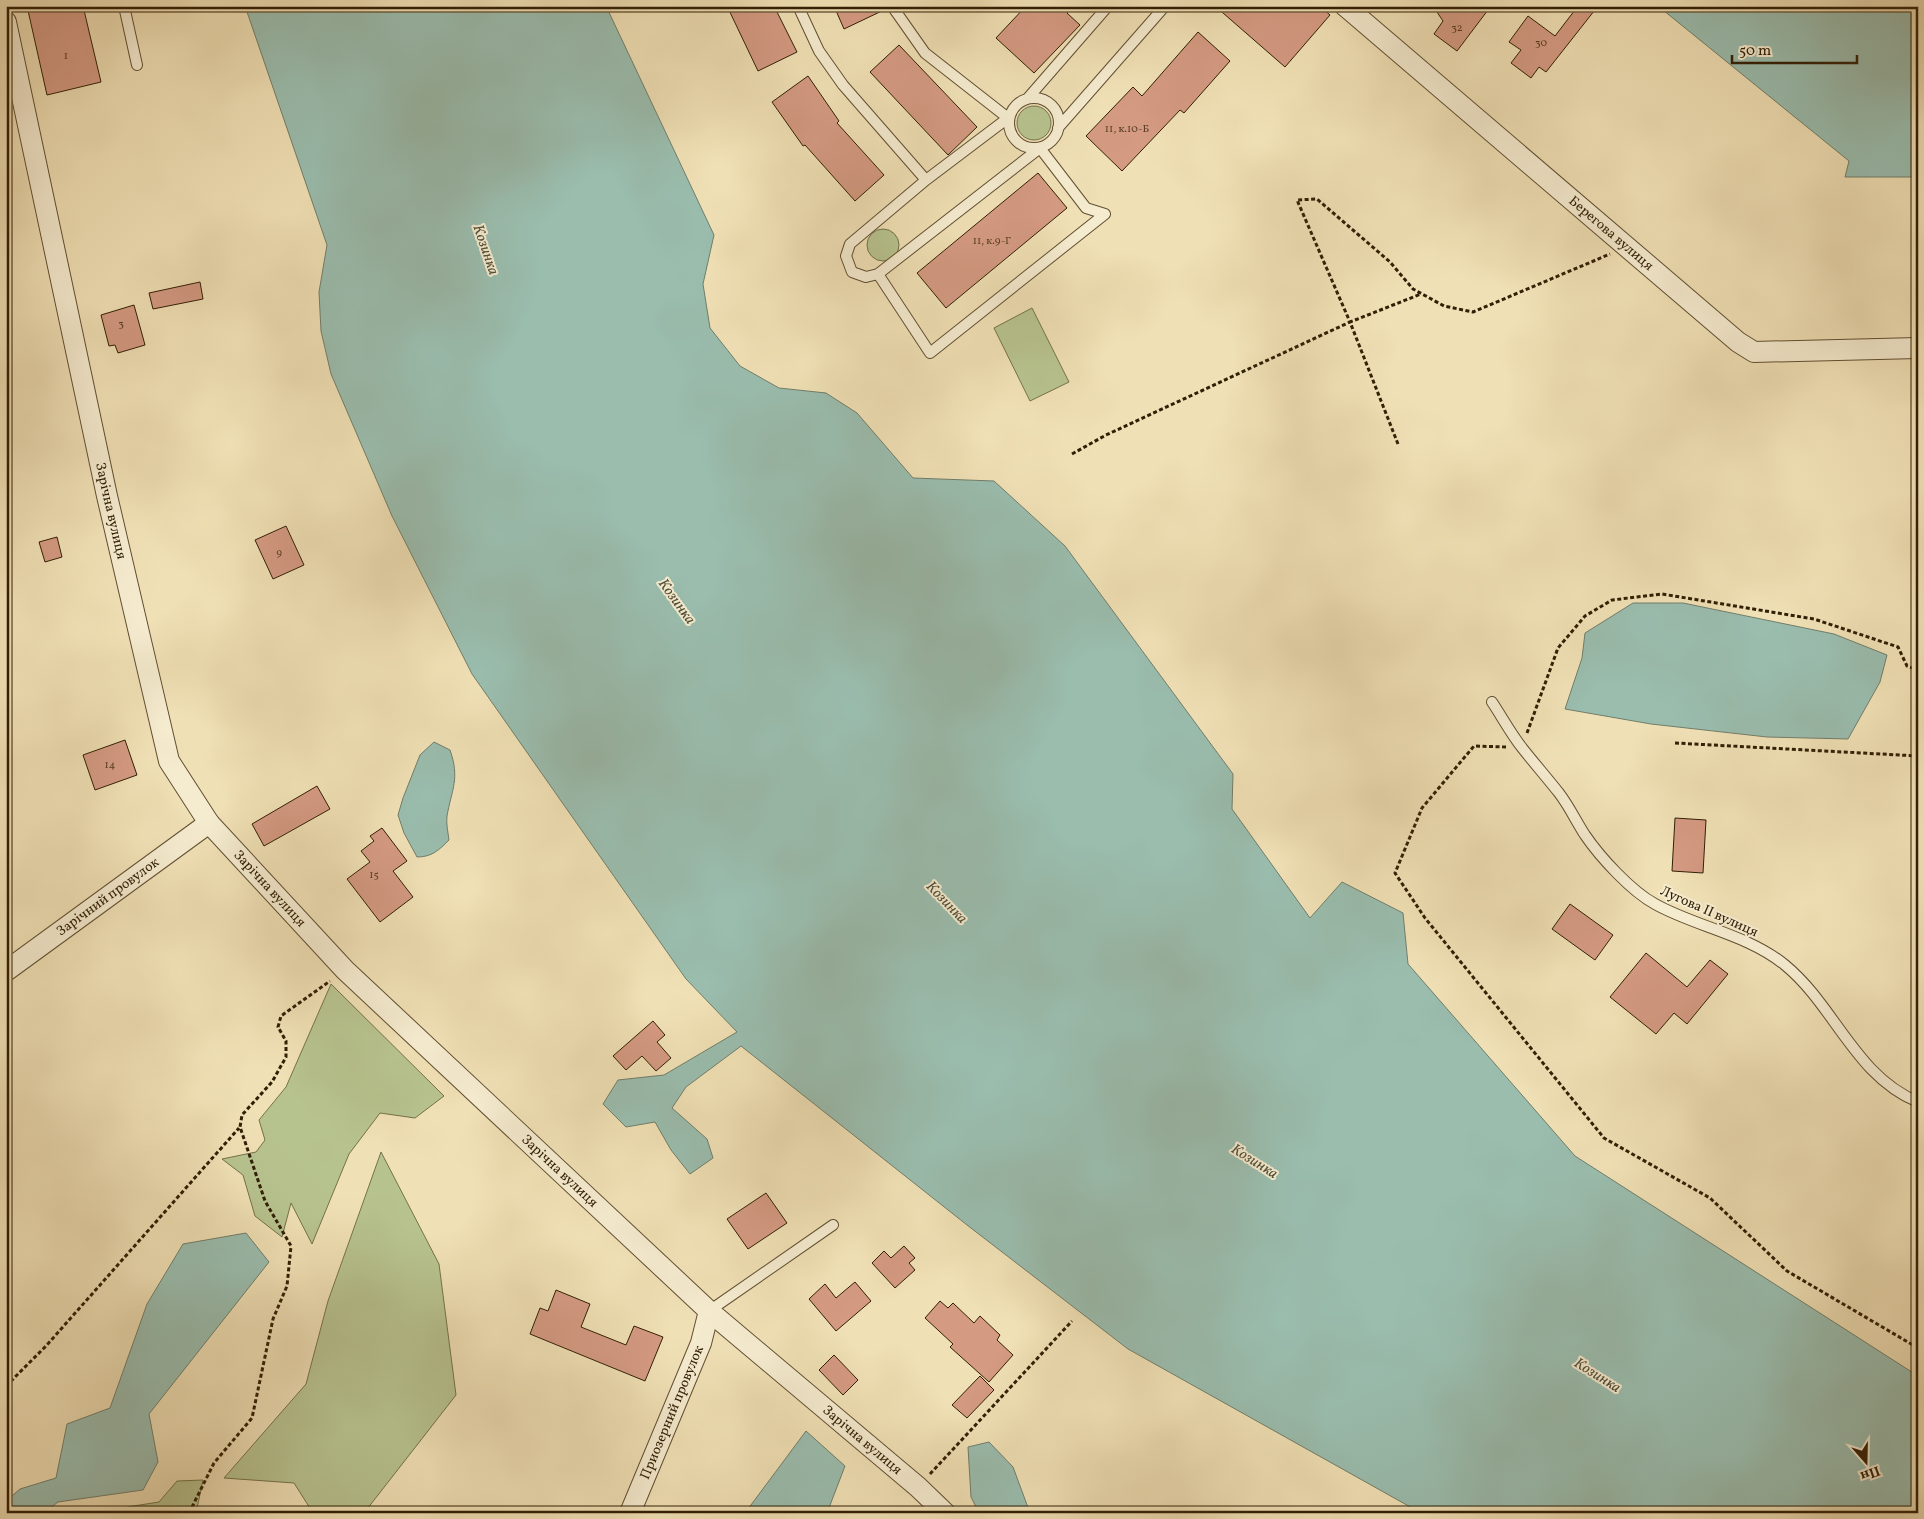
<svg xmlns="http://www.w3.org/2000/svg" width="1924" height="1519" viewBox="0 0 1924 1519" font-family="Vollkorn,serif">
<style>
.green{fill:#b7c38f;stroke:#74714a}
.water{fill:#9abdae;stroke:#707e6a}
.building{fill:#d49a82;stroke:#311f05}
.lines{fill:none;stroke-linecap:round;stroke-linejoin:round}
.service-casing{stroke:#614f31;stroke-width:12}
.minor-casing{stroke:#614f31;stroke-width:22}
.path{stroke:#311f05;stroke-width:3;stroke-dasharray:4 2.5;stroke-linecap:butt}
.service{stroke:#f5ebcf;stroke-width:10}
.minor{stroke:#f5ebcf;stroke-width:20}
.labels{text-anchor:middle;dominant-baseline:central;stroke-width:4;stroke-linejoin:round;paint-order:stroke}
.number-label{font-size:11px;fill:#5a3e24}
.street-label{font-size:14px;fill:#311f05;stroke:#f5ebcf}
.water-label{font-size:15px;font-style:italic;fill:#504e38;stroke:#f5ebcf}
</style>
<rect width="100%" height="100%" fill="#f0e0b5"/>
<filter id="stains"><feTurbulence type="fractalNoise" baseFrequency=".004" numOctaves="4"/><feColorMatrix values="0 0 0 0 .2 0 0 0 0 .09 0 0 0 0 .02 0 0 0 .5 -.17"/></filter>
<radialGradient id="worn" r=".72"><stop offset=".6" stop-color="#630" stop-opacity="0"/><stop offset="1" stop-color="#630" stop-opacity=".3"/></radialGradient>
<!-- green -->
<path class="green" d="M1017 123a17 17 0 1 1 34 0a17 17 0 1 1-34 0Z
M867 245a16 16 0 1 1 32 0a16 16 0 1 1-32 0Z
M1032,308L1069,382L1030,401L994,328Z
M331,984L444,1096L415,1118L380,1113L349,1154L312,1244L291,1203L282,1237L255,1216L243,1175L222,1159L256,1152L265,1140L259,1120L286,1087Z
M381,1152L439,1264L456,1395L364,1513H313L294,1483L224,1478L306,1384L328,1301Z
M203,1480L196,1513H123L127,1507L159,1502L177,1481Z"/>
<!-- water -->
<path class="water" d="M245,6H606L714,235L703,284L710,328L740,366L779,388L826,393L857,413L913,478L994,481L1065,546L1233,774L1232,809L1310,918L1342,882L1403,913L1408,964L1575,1156L1918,1376V1513H1421L1128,1349L967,1225L741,1046L686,1087L672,1108L707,1139L713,1158L690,1174L671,1150L655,1122L626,1127L603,1104L618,1080L664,1075L737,1032L686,979L472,674L392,516L331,374L321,331L319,292L327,245Z
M1658,6H1918V177H1845L1849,161Z
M1633,603H1683L1834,634L1887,655L1880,682L1848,739L1767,737L1651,724L1565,709L1582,658L1585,633Z
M434,742L450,750C460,779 452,788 447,816C446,824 448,832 449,840C439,850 432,857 417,857L404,833L398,815L403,798L420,755Z
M246,1233L269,1262L149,1414L158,1462L143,1490L58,1502L44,1513H6V1501L20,1489L56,1478L67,1424L110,1408L147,1304L183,1244Z
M806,1431L845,1466L827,1513H745Z
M989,1442L1013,1467L1030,1513H979L971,1497L968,1447Z"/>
<!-- building -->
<path class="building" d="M27,6H83L101,82L47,95Z
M727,6H774L797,52L758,71Z
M834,6H885L886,9L844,29Z
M1026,6H1073L1067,13L1080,25L1034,73L996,38Z
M1215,6H1320L1330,15L1285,67Z
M1433,6H1491L1457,51L1434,34L1443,21Z
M1578,6H1598L1546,72L1539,67L1531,78L1511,63L1521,50L1509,42L1528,16L1555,36Z
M1198,32L1230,61L1184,113L1180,110L1122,171L1086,136L1133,87L1142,96Z
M899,45L977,127L948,155L870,72Z
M808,76L839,121L837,123L884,175L855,201L805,145L803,146L772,102Z
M1038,173L1067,208L946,308L917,273Z
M200,282L203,299L153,309L149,293Z
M134,305L145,345L118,353L115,345L109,346L101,315Z
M286,526L304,565L273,579L255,540Z
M57,537L62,557L45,562L39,542Z
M125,740L137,775L95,790L83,755Z
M317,786L330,809L264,846L252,824Z
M1675,818L1706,820L1703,873L1672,871Z
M382,828L407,861L393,871L413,897L380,922L347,879L370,862L361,851L374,841L370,836Z
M1570,904L1613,935L1595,960L1552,929Z
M1646,953L1687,987L1710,960L1728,974L1687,1024L1674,1013L1656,1034L1610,997Z
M653,1021L665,1035L657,1042L671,1058L656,1071L642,1056L626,1070L613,1056Z
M766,1193L787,1223L748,1249L727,1219Z
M904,1246L915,1258L909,1263L915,1270L895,1288L872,1263L884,1251L891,1258Z
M855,1282L871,1301L836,1331L809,1299L825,1284L836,1298Z
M556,1290L590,1304L581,1327L626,1345L634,1326L663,1337L645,1381L530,1334L540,1308L548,1311Z
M940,1301L948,1308L953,1303L974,1323L980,1316L1000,1335L997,1340L1013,1355L989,1382L950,1347L953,1344L925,1318Z
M834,1355L858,1380L843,1395L819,1370Z
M980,1376L994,1390L967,1418L952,1405Z"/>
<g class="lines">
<defs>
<path id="service" d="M124,6L137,65
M798,6L819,51L843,85L926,180L850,244L846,256L852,272L866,277L878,274L1040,148L1086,208L1105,214
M892,6L925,53L1008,118L926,180
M1028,98L1108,6
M1009 123a25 25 0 1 1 50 0a25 25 0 1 1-50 0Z
M1058,128L1165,6
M878,274L930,353L1105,214
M1492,702C1502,717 1511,734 1523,749C1535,764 1547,778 1559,793C1569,806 1576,821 1585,835C1600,857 1631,891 1655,904C1696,927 1747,934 1785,965C1835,1006 1855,1076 1918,1102
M709,1311L833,1225"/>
<g id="minor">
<path id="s1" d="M1345,6L1738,342L1754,352L1918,348"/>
<path id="s2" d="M6,22L107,496L169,761L209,823L345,970L709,1311L918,1487L945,1513"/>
<path id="s3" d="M6,971L209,823"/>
<path id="s4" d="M630,1513L701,1343L709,1311"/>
</g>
</defs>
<!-- service casing -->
<use href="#service" class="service-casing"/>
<!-- minor casing -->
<use href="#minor" class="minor-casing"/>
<!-- path -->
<path class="path" d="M1398,444L1350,322L1421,294
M1072,454L1106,435L1350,322L1297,200L1317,199L1390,262L1413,289L1444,306L1473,312L1610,254
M1527,733L1558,648L1585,616L1612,600L1662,594L1814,619L1898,647L1907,666L1918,670
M1675,743L1918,756
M1506,747L1474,746L1422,808L1395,873L1425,918L1604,1138L1710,1198L1787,1271L1918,1348
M6,1386L46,1346L239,1128
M930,1474L1072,1321
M189,1513L214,1463L252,1418L273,1319L287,1286L291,1246L265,1201L240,1127L242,1115L272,1082L286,1057V1041L278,1027L281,1016L330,981"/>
<!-- service -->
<use href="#service" class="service"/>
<!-- minor -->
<use href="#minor" class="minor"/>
</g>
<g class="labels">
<!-- number labels -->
<g class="number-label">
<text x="1457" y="28">32</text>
<text x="1541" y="43">30</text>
<text x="66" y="56">1</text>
<text x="1127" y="129">11, к.10-Б</text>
<text x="992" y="241">11, к.9-Г</text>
<text x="121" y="324">3</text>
<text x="279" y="553">9</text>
<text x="110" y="765">14</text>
<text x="374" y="875">15</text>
</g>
<!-- street labels -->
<g class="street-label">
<text stroke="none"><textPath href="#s1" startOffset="350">Берегова вулиця</textPath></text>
<text stroke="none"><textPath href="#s2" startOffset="500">Зарічна вулиця</textPath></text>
<text stroke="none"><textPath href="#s2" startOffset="920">Зарічна вулиця</textPath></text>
<text stroke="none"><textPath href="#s3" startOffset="126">Зарічний провулок</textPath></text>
<text transform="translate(1709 912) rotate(24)">Лугова II вулиця</text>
<text stroke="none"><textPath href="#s2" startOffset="1325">Зарічна вулиця</textPath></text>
<text stroke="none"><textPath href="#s4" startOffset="109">Приозерний провулок</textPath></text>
<text stroke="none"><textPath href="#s2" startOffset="1730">Зарічна вулиця</textPath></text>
</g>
<!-- water labels -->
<g class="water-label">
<text transform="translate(485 250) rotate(71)">Козинка</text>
<text transform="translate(676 602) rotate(54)">Козинка</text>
<text transform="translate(946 903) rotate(46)">Козинка</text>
<text transform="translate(1254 1162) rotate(32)">Козинка</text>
<text transform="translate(1597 1376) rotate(32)">Козинка</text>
</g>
</g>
<!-- margin -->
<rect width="1924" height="1519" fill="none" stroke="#f0e0b5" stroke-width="25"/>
<rect x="8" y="8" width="1909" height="1504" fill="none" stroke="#311f05" stroke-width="2.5"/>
<rect x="12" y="12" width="1899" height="1494" fill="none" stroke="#311f05"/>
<!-- north arrow -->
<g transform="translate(1866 1462) rotate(160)" stroke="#f5ebcf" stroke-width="4" paint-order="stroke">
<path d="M0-4L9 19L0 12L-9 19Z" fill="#311f05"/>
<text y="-8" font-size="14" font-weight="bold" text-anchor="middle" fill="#311f05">Пн</text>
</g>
<!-- scale -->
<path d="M1732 55v8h125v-8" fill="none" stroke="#311f05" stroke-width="2.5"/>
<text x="1739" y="55" font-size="15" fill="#311f05" stroke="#f5ebcf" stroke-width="4" paint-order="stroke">50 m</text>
<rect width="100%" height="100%" filter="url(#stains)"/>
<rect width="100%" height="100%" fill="url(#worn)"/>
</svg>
